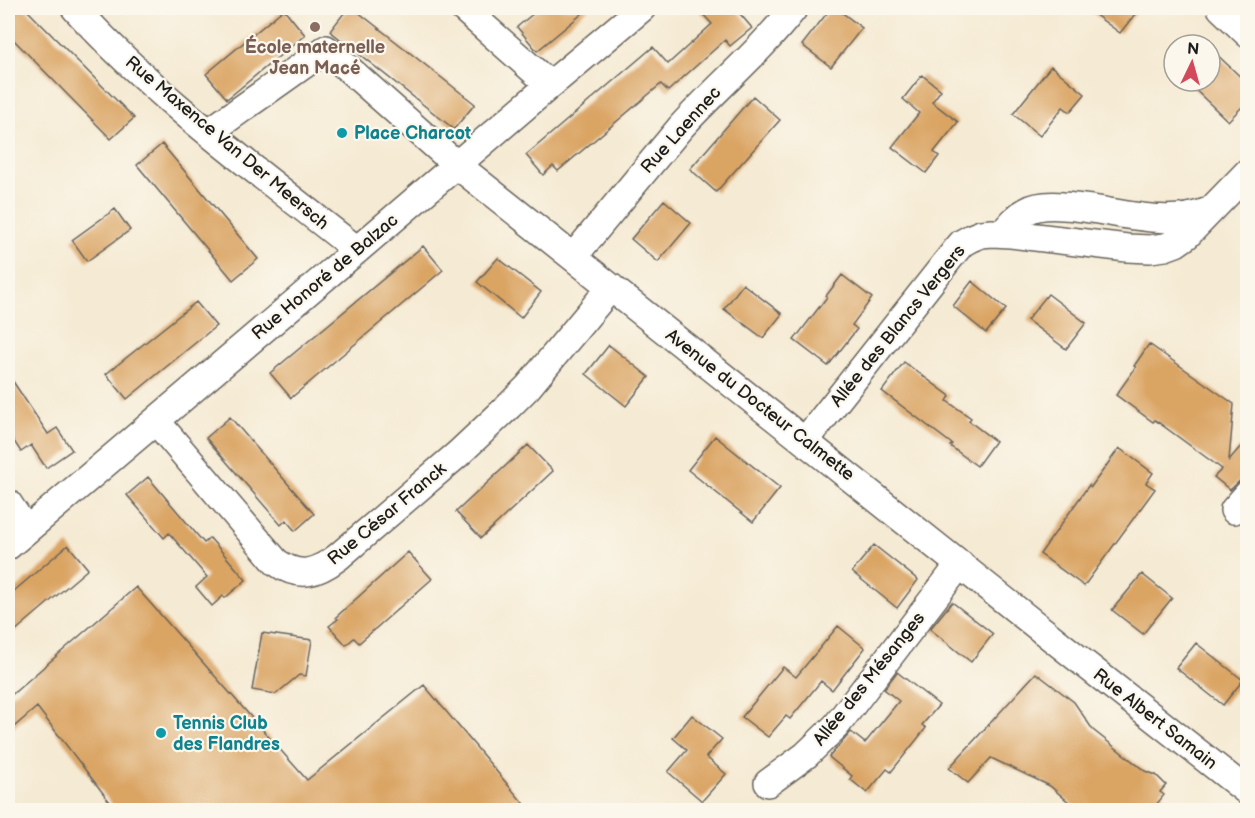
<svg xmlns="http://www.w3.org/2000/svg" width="1255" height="818" viewBox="0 0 1255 818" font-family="'Balsamiq Sans',sans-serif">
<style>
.building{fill:#daa463}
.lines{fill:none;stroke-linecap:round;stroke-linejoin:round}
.minor-casing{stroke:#68645c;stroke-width:30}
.minor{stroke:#fff;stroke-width:27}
.education-dot{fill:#8d6e63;stroke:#fbf7ec;stroke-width:2}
.culture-dot{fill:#0f9aa8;stroke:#fbf7ec;stroke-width:2}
.labels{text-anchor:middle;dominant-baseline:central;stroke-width:4.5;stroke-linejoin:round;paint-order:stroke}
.education-label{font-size:18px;font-weight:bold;fill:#785e54;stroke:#fbf7ec}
.street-label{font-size:18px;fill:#1c1c1c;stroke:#fbf7ec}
.culture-label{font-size:18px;font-weight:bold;fill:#0d838f;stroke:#fbf7ec;text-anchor:start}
</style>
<rect width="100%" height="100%" fill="#fbf7ec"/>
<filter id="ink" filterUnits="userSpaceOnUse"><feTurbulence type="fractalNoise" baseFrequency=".0167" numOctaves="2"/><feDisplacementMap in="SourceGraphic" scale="12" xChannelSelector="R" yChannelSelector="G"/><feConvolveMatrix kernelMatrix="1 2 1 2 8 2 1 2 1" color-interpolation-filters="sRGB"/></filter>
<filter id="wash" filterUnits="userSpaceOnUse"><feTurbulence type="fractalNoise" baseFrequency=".008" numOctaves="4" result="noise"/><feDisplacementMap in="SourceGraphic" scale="24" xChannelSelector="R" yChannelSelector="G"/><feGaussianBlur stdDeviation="1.35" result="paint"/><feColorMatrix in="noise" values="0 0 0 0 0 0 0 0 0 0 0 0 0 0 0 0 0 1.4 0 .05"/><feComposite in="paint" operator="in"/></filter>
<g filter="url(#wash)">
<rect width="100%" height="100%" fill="#f5ead3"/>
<g id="blocks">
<!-- building -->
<path class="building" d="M8,8H25L134,118L111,139L8,34Z
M348,8H353L475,104L454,129L330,31Z
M540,8H589L537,51L517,27Z
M697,8H735L752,28L730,46L725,40L668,91L661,84L558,171L553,166L543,175L526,155L653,47L668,64L712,24Z
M831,8H836L862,28L831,67L802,45Z
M1086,8H1140L1120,33Z
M284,9L305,35L227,99L206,74Z
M1210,48L1248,84V101L1228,121L1186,81H1210Z
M1051,66L1085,94L1070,112L1063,107L1040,136L1013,114Z
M922,75L941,90L932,102L958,122L934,152L939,156L926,173L892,147L919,113L903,99Z
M753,96L780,120L716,192L690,169Z
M162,144L258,259L233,280L137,165Z
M664,200L691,223L658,262L631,239Z
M115,209L130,230L87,261L72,240Z
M423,246L443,270L291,398L270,373Z
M498,258L541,292L521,318L477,282Z
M842,275L872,298L852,325L857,329L828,366L794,340L827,297L826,296Z
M972,281L1006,309L986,333L953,306Z
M743,284L782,314L763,338L724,309Z
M1048,294L1086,323L1066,349L1027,320Z
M196,302L216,326L127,399L106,374Z
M1149,344L1234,404L1229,460L1248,438V473L1230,490L1214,477L1222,469L1155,420L1153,422L1116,395L1136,367L1134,366Z
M609,345L649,377L626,406L586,374Z
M904,362L950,396L947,401L971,418L969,421L995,441L977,466L950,446L952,444L882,391Z
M8,374L48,434L57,428L72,450L46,468L31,445L21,452L8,432Z
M230,417L314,514L295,531L286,520L281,525L206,438Z
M715,436L780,488L753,522L688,470Z
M528,445L553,471L481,538L456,512Z
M1119,448L1153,473L1146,483L1155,489L1084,586L1040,554L1089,485L1091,487Z
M148,477L204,543L210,538L246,580L225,598L223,596L212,606L196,587L207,577L169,533L164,538L127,495Z
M68,545L88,569L8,637V596Z
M874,545L918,580L897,608L852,572Z
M408,552L432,579L359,643L354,638L346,645L329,626L338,619L336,617Z
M1142,574L1172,598L1143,634L1112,610Z
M136,587L307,780L424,685L529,810H116L37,707L8,732V698Z
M952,602L993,634L971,662L930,629Z
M838,626L865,648L832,690L821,681L790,719L786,716L768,737L742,717L783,667L796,677Z
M262,633L312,640L306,676L299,675L276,694L252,690Z
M1196,643L1243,680L1223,705L1176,668Z
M897,672L939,705L922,725L926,728L891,772L887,769L867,793L850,779L852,776L829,757L851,732L865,743L899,701L884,689Z
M1036,673L1074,702L1093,730L1145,771L1156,775L1166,785L1160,792L1164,795L1152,810H1078L1050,786L991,758L968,783L949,768Z
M692,715L722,739L706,757L726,774L702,801L668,772L687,750L673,738Z"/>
</g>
</g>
<g filter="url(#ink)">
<use href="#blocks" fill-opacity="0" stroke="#68645c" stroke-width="1.5"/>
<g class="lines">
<defs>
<path id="minor" d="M75,8C158,100 260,173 357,250
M463,8L550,85
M1221,8L1248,34
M209,132L326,49L457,165L1062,646L1248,792
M1003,233C1010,225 1017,216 1027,211C1037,205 1051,205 1063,206C1111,208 1162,230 1209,211
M573,257L680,128C717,87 760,52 794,8
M156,421L276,562C300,579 317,573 338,557L458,454L509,406L528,387L611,287
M805,441L956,250L962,243L971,238L981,234L992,233L1011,234L1127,248L1150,249L1165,247L1176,243L1186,236L1248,172
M8,503L26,530
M1234,510L1248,494
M8,546L357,250L550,85L642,8
M768,783L806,755L836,726L960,564"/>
</defs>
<!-- minor casing -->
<use href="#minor" class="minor-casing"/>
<!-- minor -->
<use href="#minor" class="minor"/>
</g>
</g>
<!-- markers -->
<circle class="education-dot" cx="315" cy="27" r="6"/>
<g class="culture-dot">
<circle cx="342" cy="133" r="6"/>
<circle cx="161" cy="733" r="6"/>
</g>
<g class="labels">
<!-- education labels -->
<g class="education-label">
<text x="315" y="47">École maternelle<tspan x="315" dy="21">Jean Macé</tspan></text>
</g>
<!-- street labels -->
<g class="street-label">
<text transform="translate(681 130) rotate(-48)">Rue Laennec</text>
<text transform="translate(227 143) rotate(40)">Rue Maxence Van Der Meersch</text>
<text transform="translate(325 277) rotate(-40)">Rue Honoré de Balzac</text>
<text transform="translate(898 326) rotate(-51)">Allée des Blancs Vergers</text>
<text transform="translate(760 405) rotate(38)">Avenue du Docteur Calmette</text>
<text transform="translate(387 514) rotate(-40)">Rue César Franck</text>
<text transform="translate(869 679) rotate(-51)">Allée des Mésanges</text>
<text transform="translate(1155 719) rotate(38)">Rue Albert Samain</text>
</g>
<!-- culture labels -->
<g class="culture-label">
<text x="354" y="133">Place Charcot</text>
<text x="173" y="723">Tennis Club<tspan x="173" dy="21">des Flandres</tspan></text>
</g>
</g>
<!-- margin -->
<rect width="1255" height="818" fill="none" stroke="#fbf7ec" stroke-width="30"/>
<!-- north arrow -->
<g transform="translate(1192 63) rotate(5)"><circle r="28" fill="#fbf7ec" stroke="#a29f99" stroke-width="1.5"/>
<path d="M0-4.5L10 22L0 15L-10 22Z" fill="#d1495b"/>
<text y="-9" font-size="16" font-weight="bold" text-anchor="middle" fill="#1c1c1c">N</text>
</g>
</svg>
